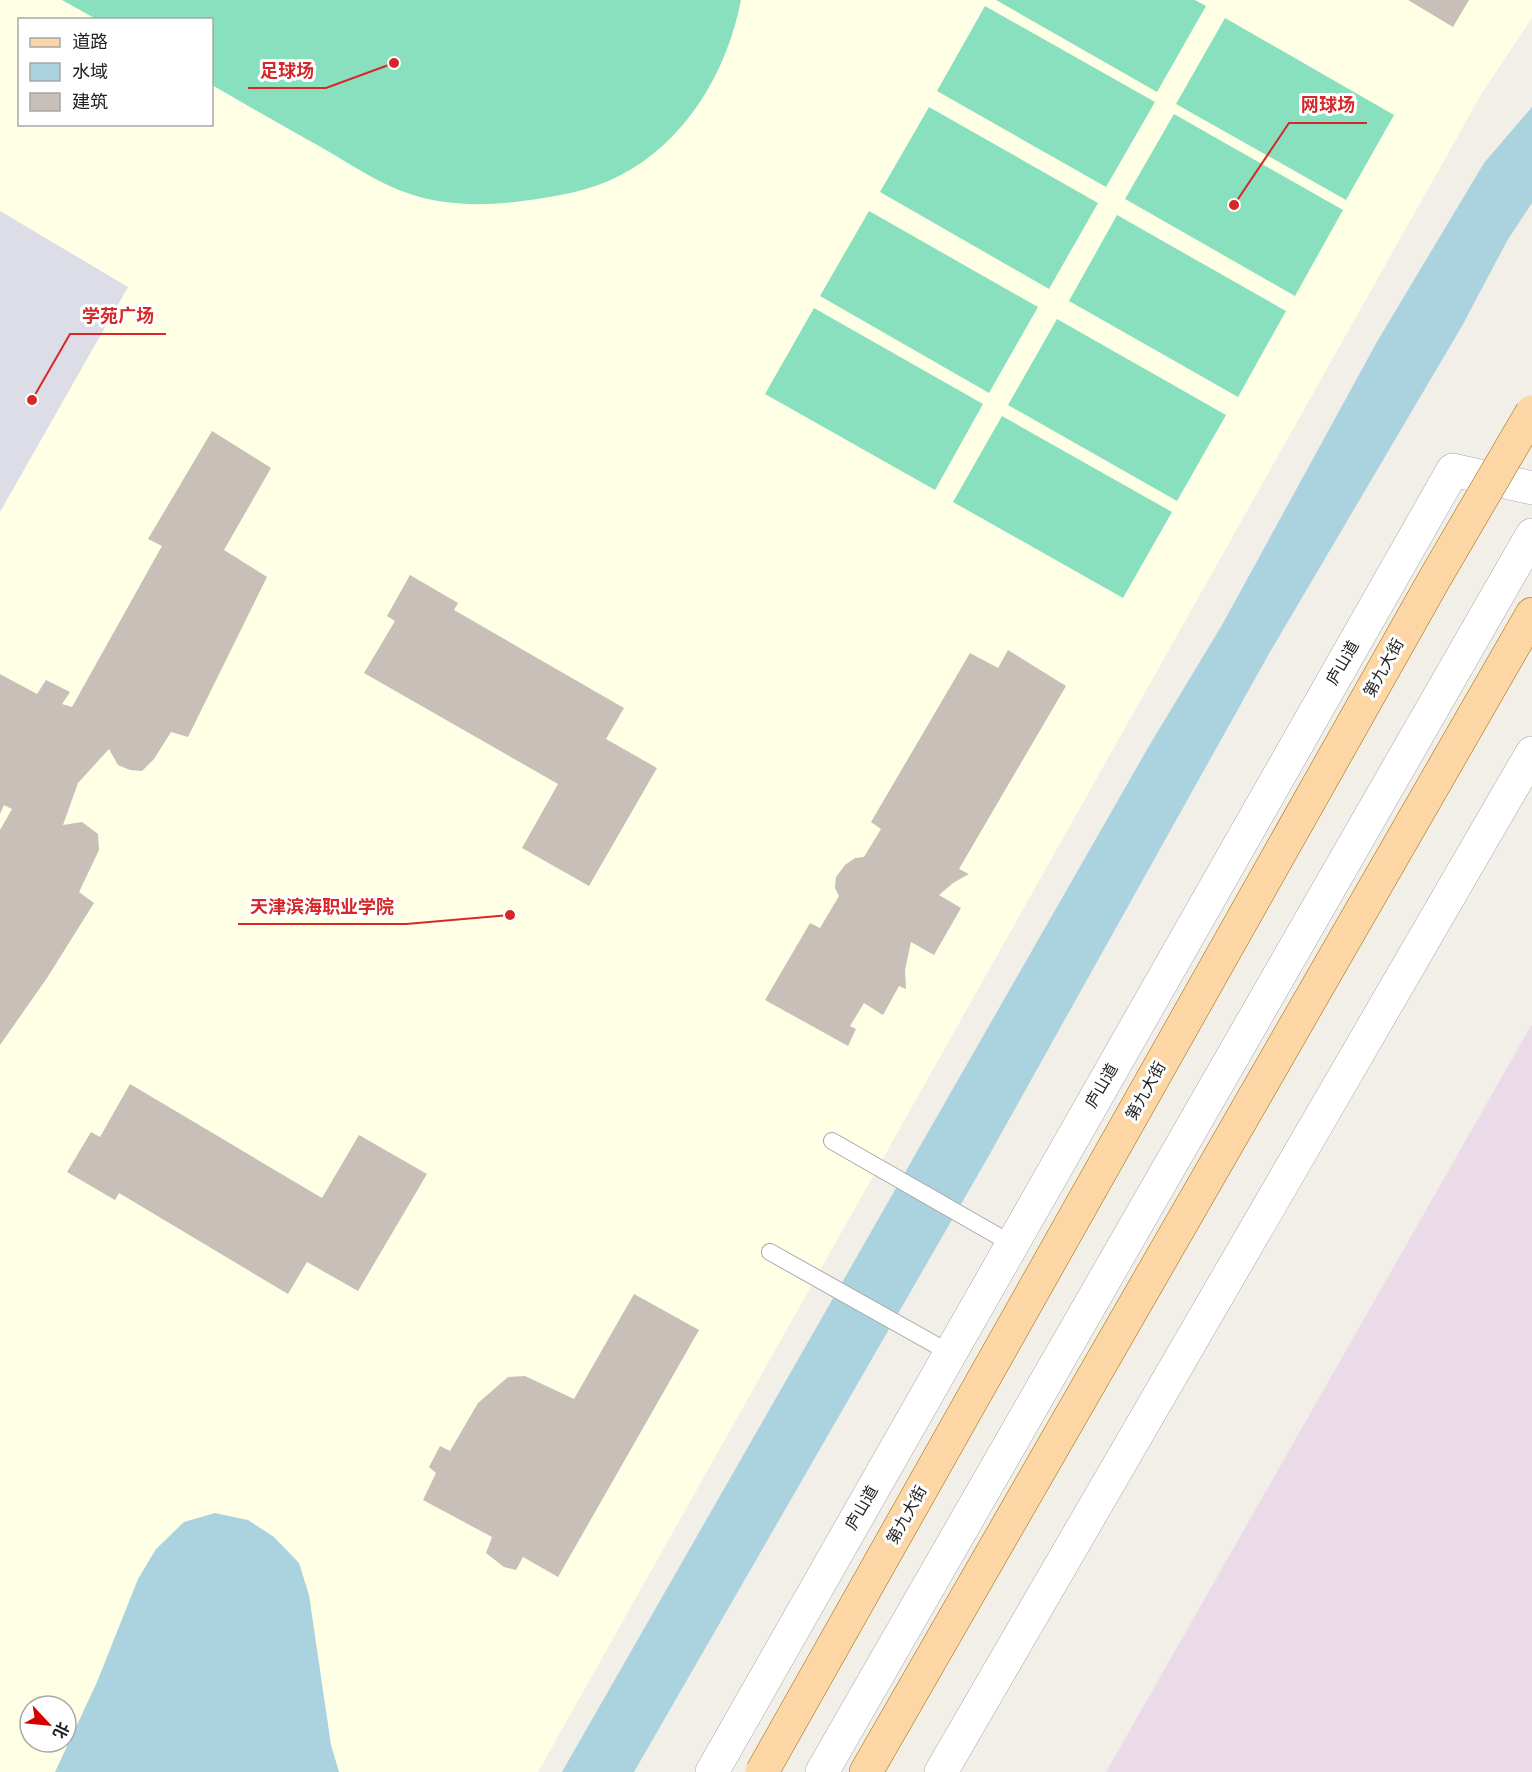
<svg xmlns="http://www.w3.org/2000/svg" width="1532" height="1772" viewBox="0 0 1532 1772" font-family="'Varela Round','Noto Sans SC',sans-serif">
<style>
.industrial{fill:#ebdbe8}
.education{fill:#ffffe5;fill-rule:evenodd}
.pitch{fill:#88e0be}
.plaza{fill:#dddde8}
.water{fill:#aad3df}
.building{fill:#c7bfb8}
.lines{fill:none;stroke-linecap:round;stroke-linejoin:round}
.service-casing{stroke:#a9a9a9;stroke-width:18}
.tertiary-casing{stroke:#a9a9a9;stroke-width:34}
.primary-casing{stroke:#a06b00;stroke-width:34}
.service{stroke:#fff;stroke-width:16}
.tertiary{stroke:#fff;stroke-width:33}
.primary{stroke:#fcd6a4;stroke-width:33}
.primary-bridge-casing{stroke:#a06b00;stroke-width:34;stroke-linecap:butt}
.primary-bridge{stroke:#fcd6a4;stroke-width:33}
.labels{text-anchor:middle;dominant-baseline:central;stroke-width:6;stroke-linejoin:round;paint-order:stroke}
.street-label{font-size:16px;fill:#222;stroke:#fff}
.leader{fill:none;stroke:#d62828;stroke-width:2}
.callout-dot{fill:#d62828;stroke:#fff;stroke-width:2}
.callout-label{font-size:18px;text-anchor:middle;font-weight:bold;fill:#d62828;stroke:#fff;stroke-width:6;stroke-linejoin:round;paint-order:stroke}
</style>
<rect width="100%" height="100%" fill="#f2efe9"/>
<!-- industrial -->
<path class="industrial" d="M1532,1024V1772H1106Z"/>
<!-- education -->
<path class="education" d="M0,0H1532V18L1482,93L538,1772H0ZM20,20H212V124H20ZM30,1706H66V1742H30Z"/>
<!-- pitch -->
<path class="pitch" d="M62,0H741C727,72 686,142 619,176C590,191 554,197 522,201C485,206 446,206 410,194C380,184 353,166 326,150C288,129 250,107 212,85V20L96,19Z
M996,0H1195L1206,6L1157,92Z
M985,6L1155,102L1106,187L937,91Z
M1225,18L1394,115L1346,200L1176,104Z
M929,107L1098,203L1049,289L880,192Z
M1174,114L1343,210L1295,296L1125,199Z
M869,211L1038,307L989,393L820,296Z
M1117,215L1286,311L1238,397L1069,301Z
M814,308L983,404L935,490L765,394Z
M1057,319L1226,415L1177,501L1008,405Z
M1002,416L1172,512L1123,598L953,502Z"/>
<!-- plaza -->
<path class="plaza" d="M0,211L128,287L0,512Z"/>
<!-- water -->
<path class="water" d="M1532,107V203L1507,241L1462,326L1270,652L987,1159L634,1772H562L1149,746L1222,625L1378,340L1484,163Z
M215,1513L248,1520L274,1537L299,1563L309,1595L331,1745L339,1772H55L97,1682L138,1579L156,1549L184,1522Z"/>
<!-- building -->
<path class="building" d="M1408,0H1469L1453,27Z
M212,431L271,468L224,550L267,577L188,737L171,732L154,759L142,771L130,770L118,765L109,749L78,783L63,825L82,822L98,834L99,850L79,892L94,903L47,978L0,1045V830L12,809L4,805L0,814V674L37,694L46,680L70,692L62,704L72,707L162,546L148,539Z
M410,575L458,603L454,610L624,708L606,739L657,768L589,886L522,848L558,784L364,673L395,621L387,616Z
M1008,650L1066,686L959,869L969,874L953,883L939,895L961,908L934,955L911,942L905,970L906,989L899,986L883,1015L864,1003L850,1026L856,1029L848,1046L765,1000L810,923L820,928L839,896L835,888L836,877L845,865L855,858L864,857L881,829L871,822L970,653L998,668Z
M130,1084L322,1198L359,1135L427,1174L358,1291L307,1262L288,1294L119,1193L115,1200L67,1172L91,1132L100,1137Z
M634,1294L699,1330L558,1577L523,1557L516,1570L504,1567L486,1553L492,1537L423,1500L436,1473L429,1467L440,1446L450,1451L478,1403L508,1377L525,1376L574,1399Z"/>
<g class="lines">
<defs>
<path id="service" d="M832,1141L1012,1244
M770,1252L950,1353"/>
<path id="tertiary" d="M712,1772L1453,470L1532,488
M822,1772L1532,535
M941,1772L1532,753"/>
<path id="primary" d="M866,1772L1532,614"/>
</defs>
<!-- service casing -->
<use href="#service" class="service-casing"/>
<!-- tertiary casing -->
<use href="#tertiary" class="tertiary-casing"/>
<!-- primary casing -->
<use href="#primary" class="primary-casing"/>
<!-- service -->
<use href="#service" class="service"/>
<!-- tertiary -->
<use href="#tertiary" class="tertiary"/>
<!-- primary -->
<use href="#primary" class="primary"/>
<defs>
<path id="primary-bridge" d="M762,1772L1435,578L1532,412"/>
</defs>
<!-- primary-bridge casing -->
<use href="#primary-bridge" class="primary-bridge-casing"/>
<!-- primary-bridge -->
<use href="#primary-bridge" class="primary-bridge"/>
</g>
<g class="labels">
<!-- street labels -->
<g class="street-label">
<text transform="translate(1343 663) rotate(-60)">庐山道</text>
<text transform="translate(1384 668) rotate(-61)">第九大街</text>
<text transform="translate(1102 1086) rotate(-60)">庐山道</text>
<text transform="translate(1146 1091) rotate(-61)">第九大街</text>
<text transform="translate(862 1508) rotate(-60)">庐山道</text>
<text transform="translate(907 1515) rotate(-61)">第九大街</text>
</g>
</g>
<!-- callouts -->
<path class="leader" d="M394 63L326 88H248M1234 205L1289 123H1367M32 400L70 334H166M510 915L406 924H238"/>
<g class="callout-dot">
<circle cx="394" cy="63" r="6"/>
<circle cx="1234" cy="205" r="6"/>
<circle cx="32" cy="400" r="6"/>
<circle cx="510" cy="915" r="6"/>
</g>
<g class="callout-label">
<text x="287" y="77">足球场</text>
<text x="1328" y="111">网球场</text>
<text x="118" y="322">学苑广场</text>
<text x="322" y="913">天津滨海职业学院</text>
</g>
<!-- legend -->
<rect x="18" y="18" width="195" height="108" fill="#ffffff" stroke="#a7a7a7" stroke-width="1.5"/>
<rect x="30" y="38" width="30" height="9" fill="#fcd6a4" stroke="#a7a7a7" stroke-width="1.5"/>
<text x="72" y="48" font-size="18" fill="#222222">道路</text>
<rect x="30" y="63" width="30" height="18" fill="#aad3df" stroke="#a7a7a7" stroke-width="1.5"/>
<text x="72" y="78" font-size="18" fill="#222222">水域</text>
<rect x="30" y="93" width="30" height="18" fill="#c7bfb8" stroke="#a7a7a7" stroke-width="1.5"/>
<text x="72" y="108" font-size="18" fill="#222222">建筑</text>
<!-- north arrow -->
<g transform="translate(48 1724) rotate(116)"><circle r="28" fill="#ffffff" stroke="#a7a7a7" stroke-width="1.5"/>
<path d="M0-4.5L10 22L0 15L-10 22Z" fill="#d40000"/>
<text y="-9" font-size="16" font-weight="bold" text-anchor="middle" fill="#222222">北</text>
</g>
</svg>
